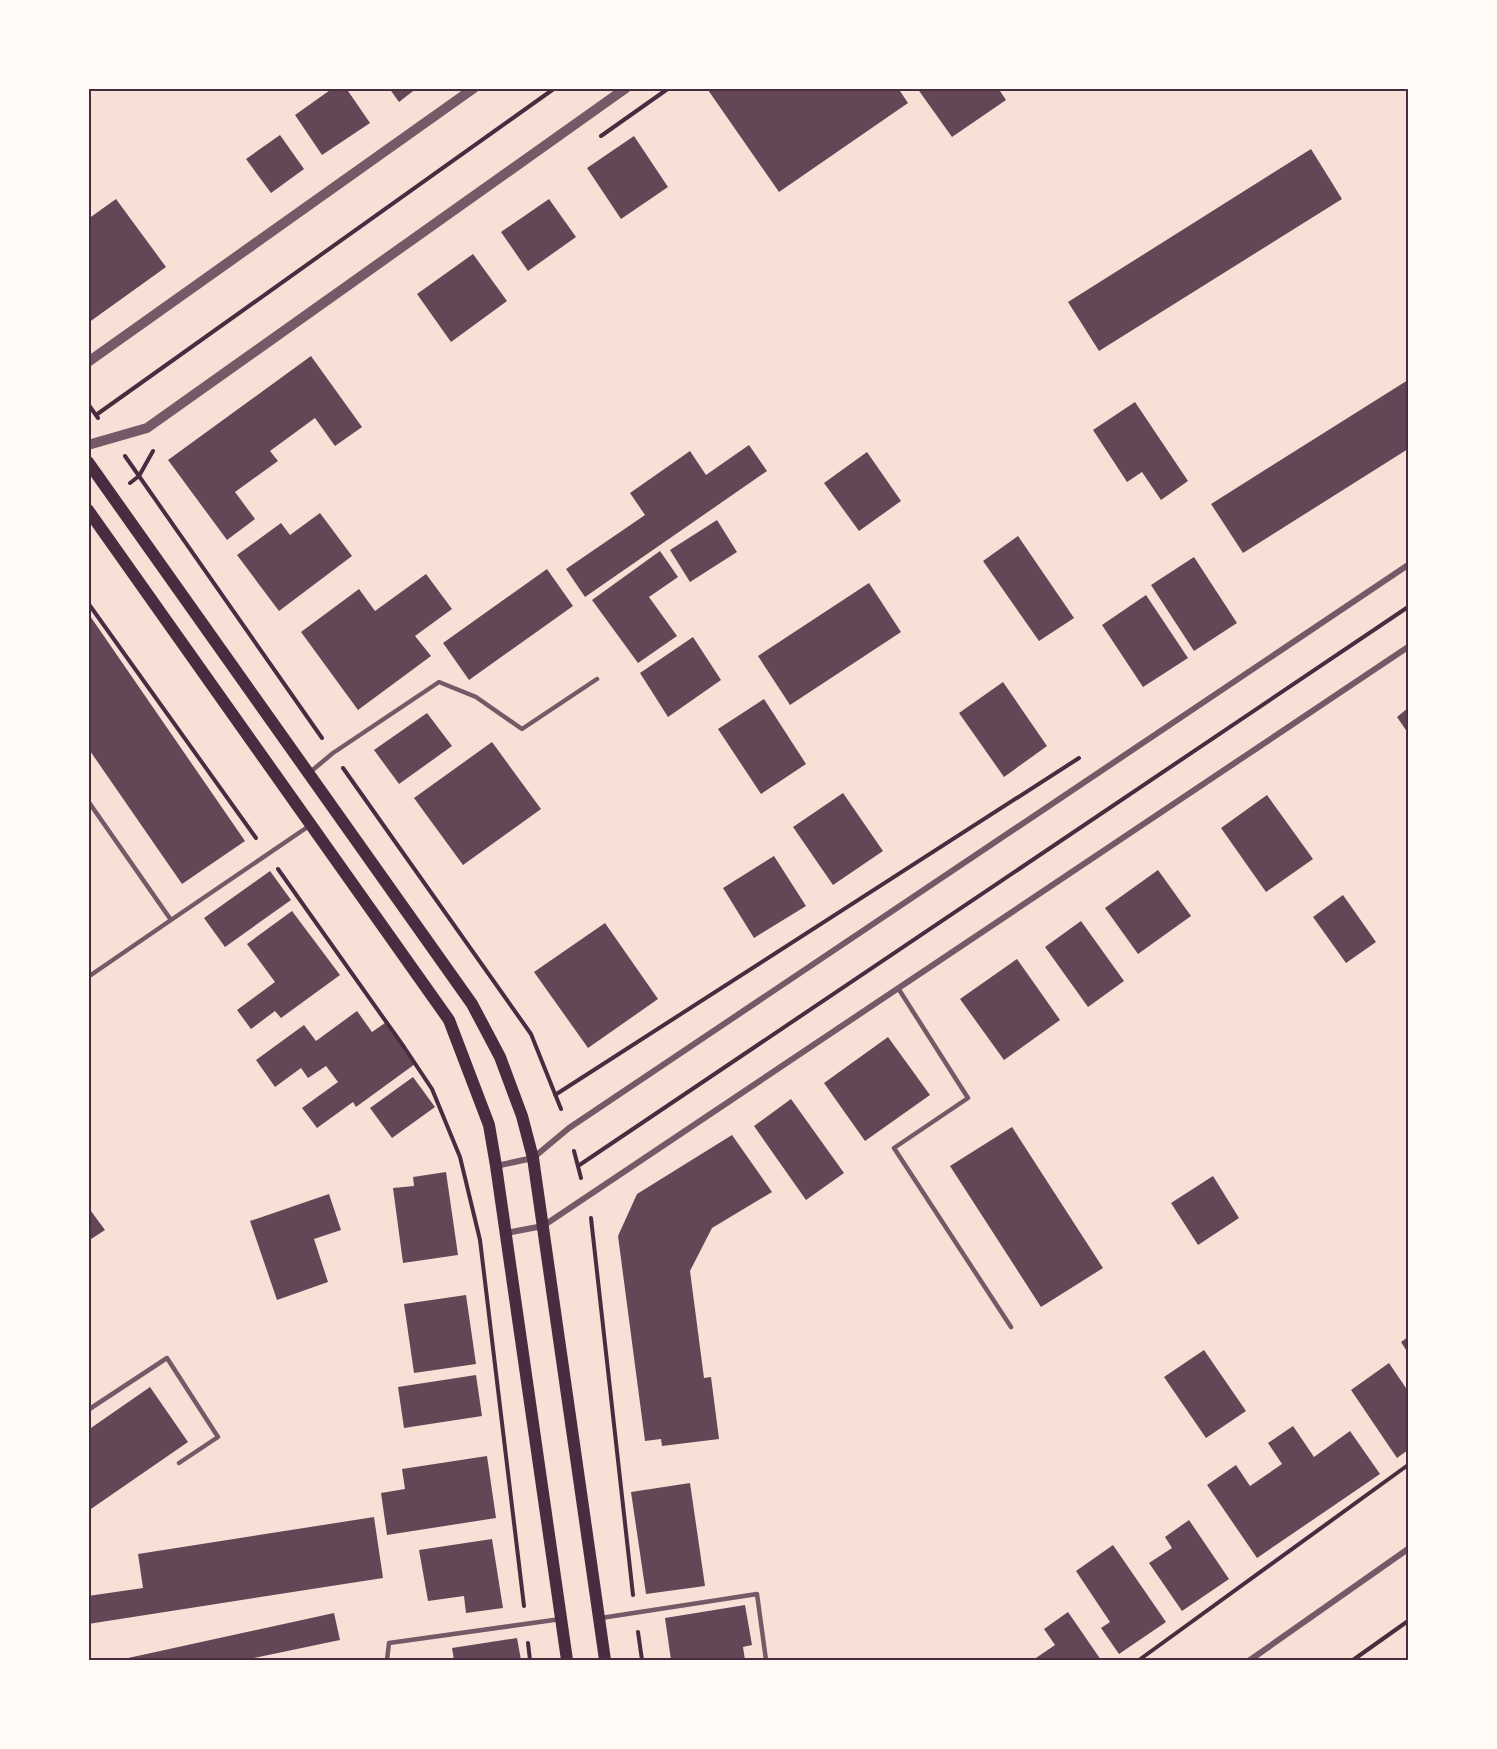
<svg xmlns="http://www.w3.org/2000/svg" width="1497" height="1749" viewBox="0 0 1497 1749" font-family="'Noto Sans',sans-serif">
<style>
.building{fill:#644757}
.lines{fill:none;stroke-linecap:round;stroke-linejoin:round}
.path{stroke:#4a2c40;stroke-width:4}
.service{stroke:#755966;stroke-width:4.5}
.minor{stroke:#755966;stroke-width:6}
.tertiary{stroke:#755966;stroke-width:10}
.secondary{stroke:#4a2c40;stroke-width:12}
.neatline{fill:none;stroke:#4a2c40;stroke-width:2}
</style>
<rect width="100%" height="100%" fill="#f7e1d7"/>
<!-- building -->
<path class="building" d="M333,88H346L370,123L322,155L295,115Z
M389,88H417L399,102Z
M711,88H898L908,103L779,192L708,90Z
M917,88H998L1006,100L952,137Z
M280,135L304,169L271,193L246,159Z
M634,136L668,187L621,219L587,168Z
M1311,149L1342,199L1099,351L1068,302Z
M116,199L166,267L88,323V219Z
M549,199L576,237L528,271L501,232Z
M473,254L507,301L451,342L417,294Z
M311,356L362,427L335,446L315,418L270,451L278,461L235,492L255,519L227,540L168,460Z
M1408,380V449L1243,553L1211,504Z
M1135,402L1188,481L1161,500L1142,472L1127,482L1093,430Z
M749,445L767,471L585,597L566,569L645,515L630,493L690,451L706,475Z
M867,452L901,501L859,531L824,483Z
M320,513L352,556L279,611L237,555L281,523L290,535Z
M717,520L737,552L690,582L670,550Z
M1018,536L1074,618L1039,641L983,561Z
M660,551L678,577L649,597L677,636L638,663L592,600Z
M1194,557L1237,623L1194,651L1151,585Z
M547,569L573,606L469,680L443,643Z
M426,574L452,609L415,636L431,656L358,710L301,632L359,589L375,611Z
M869,583L901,632L790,705L758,656Z
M1146,595L1188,658L1143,687L1102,625Z
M88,613L245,841L182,884L88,748Z
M693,637L721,680L668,717L640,673Z
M1003,682L1047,746L1004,777L959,713Z
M764,699L806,764L761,794L718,729Z
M1408,708V733L1397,717Z
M427,713L452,746L399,784L374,750Z
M492,742L541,809L463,865L414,798Z
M843,793L883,851L833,885L793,827Z
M1267,795L1313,859L1266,892L1221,828Z
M774,856L806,906L754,938L723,888Z
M1158,870L1191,916L1138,954L1105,908Z
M270,871L291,900L225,947L204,918Z
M1343,895L1376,942L1346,963L1313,917Z
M292,911L340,975L281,1018L275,1011L251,1029L237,1010L275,982L247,944Z
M1081,921L1124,981L1088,1007L1045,947Z
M605,923L658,999L588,1048L534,972Z
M1017,959L1060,1020L1004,1060L960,999Z
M357,1011L372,1032L385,1023L415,1064L356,1107L353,1102L317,1128L302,1108L338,1082L326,1066L308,1078L301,1068L275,1087L256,1060L304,1025L316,1041Z
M888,1037L930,1095L865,1141L824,1083Z
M413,1077L435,1107L392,1138L370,1108Z
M791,1099L844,1173L806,1200L754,1126Z
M1012,1127L1103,1268L1041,1307L950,1166Z
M732,1135L772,1192L712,1228L690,1271L704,1378L711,1377L719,1439L662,1446L661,1439L645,1441L618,1236L637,1194Z
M446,1172L458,1255L403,1263L393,1188L414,1186L413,1177Z
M1213,1176L1239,1218L1198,1245L1171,1203Z
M329,1194L341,1230L314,1239L328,1282L277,1300L250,1221Z
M88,1207L105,1230L88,1241Z
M466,1295L476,1364L414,1373L404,1304Z
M1408,1337V1353L1401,1342Z
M1204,1350L1246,1411L1206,1438L1164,1377Z
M1389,1363L1408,1391V1450L1397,1458L1351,1390Z
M476,1375L482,1416L404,1428L398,1387Z
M150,1387L188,1442L88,1511V1430Z
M1293,1426L1314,1457L1350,1431L1380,1474L1257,1558L1207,1485L1236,1465L1250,1486L1282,1464L1268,1443Z
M487,1456L496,1518L387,1535L381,1493L405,1489L402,1469Z
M690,1483L705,1586L646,1594L631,1492Z
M374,1517L383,1578L88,1624V1596L143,1588L138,1554Z
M1189,1520L1229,1579L1182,1611L1149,1563L1172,1548L1165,1537Z
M492,1539L503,1608L466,1613L464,1596L428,1601L419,1550Z
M1113,1545L1166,1622L1119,1654L1101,1628L1110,1622L1076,1571Z
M745,1605L752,1645L743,1647L745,1660H671L665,1618Z
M1068,1612L1101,1660H1033L1055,1645L1044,1629Z
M334,1613L340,1640L244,1660H119Z
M517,1638L521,1660H454L452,1648Z"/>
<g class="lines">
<!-- path -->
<path class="path" d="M601,136L669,88
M88,404L98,418
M96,415L555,88
M125,456L322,738
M130,483L139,476L153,451
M88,603L256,838
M343,768L531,1034L561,1109
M278,869L404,1047L432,1089L460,1157L480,1240L524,1606
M555,1095L1079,758
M574,1151L581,1178
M578,1166L1408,607
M591,1218L633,1595
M638,1632L642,1660
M528,1643L530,1660
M1139,1660L1408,1465
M1353,1660L1408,1621"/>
<!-- service -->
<path class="service" d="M309,773L333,753L439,682L476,697L522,729L597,679
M88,801L171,920L309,826
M88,977L171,920
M898,988L968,1098L894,1148L1011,1327
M88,1410L167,1358L218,1437L179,1463
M601,1618L757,1594L766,1660
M387,1660L389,1643L561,1619"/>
<!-- minor -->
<path class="minor" d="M496,1166L533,1158L569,1128L1408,565
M506,1233L543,1226L1408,647
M1250,1660L1408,1549"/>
<!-- tertiary -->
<path class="tertiary" d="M88,362L474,88
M88,445L147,428L626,88"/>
<!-- secondary -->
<path class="secondary" d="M88,462L472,1004L500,1057L522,1116L533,1158L605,1660
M88,510L449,1020L489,1125L496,1166L567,1660"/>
</g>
<!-- border -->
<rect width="1497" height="1749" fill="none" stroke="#fffaf5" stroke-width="180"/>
<rect x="90" y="90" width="1317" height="1569" class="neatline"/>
</svg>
